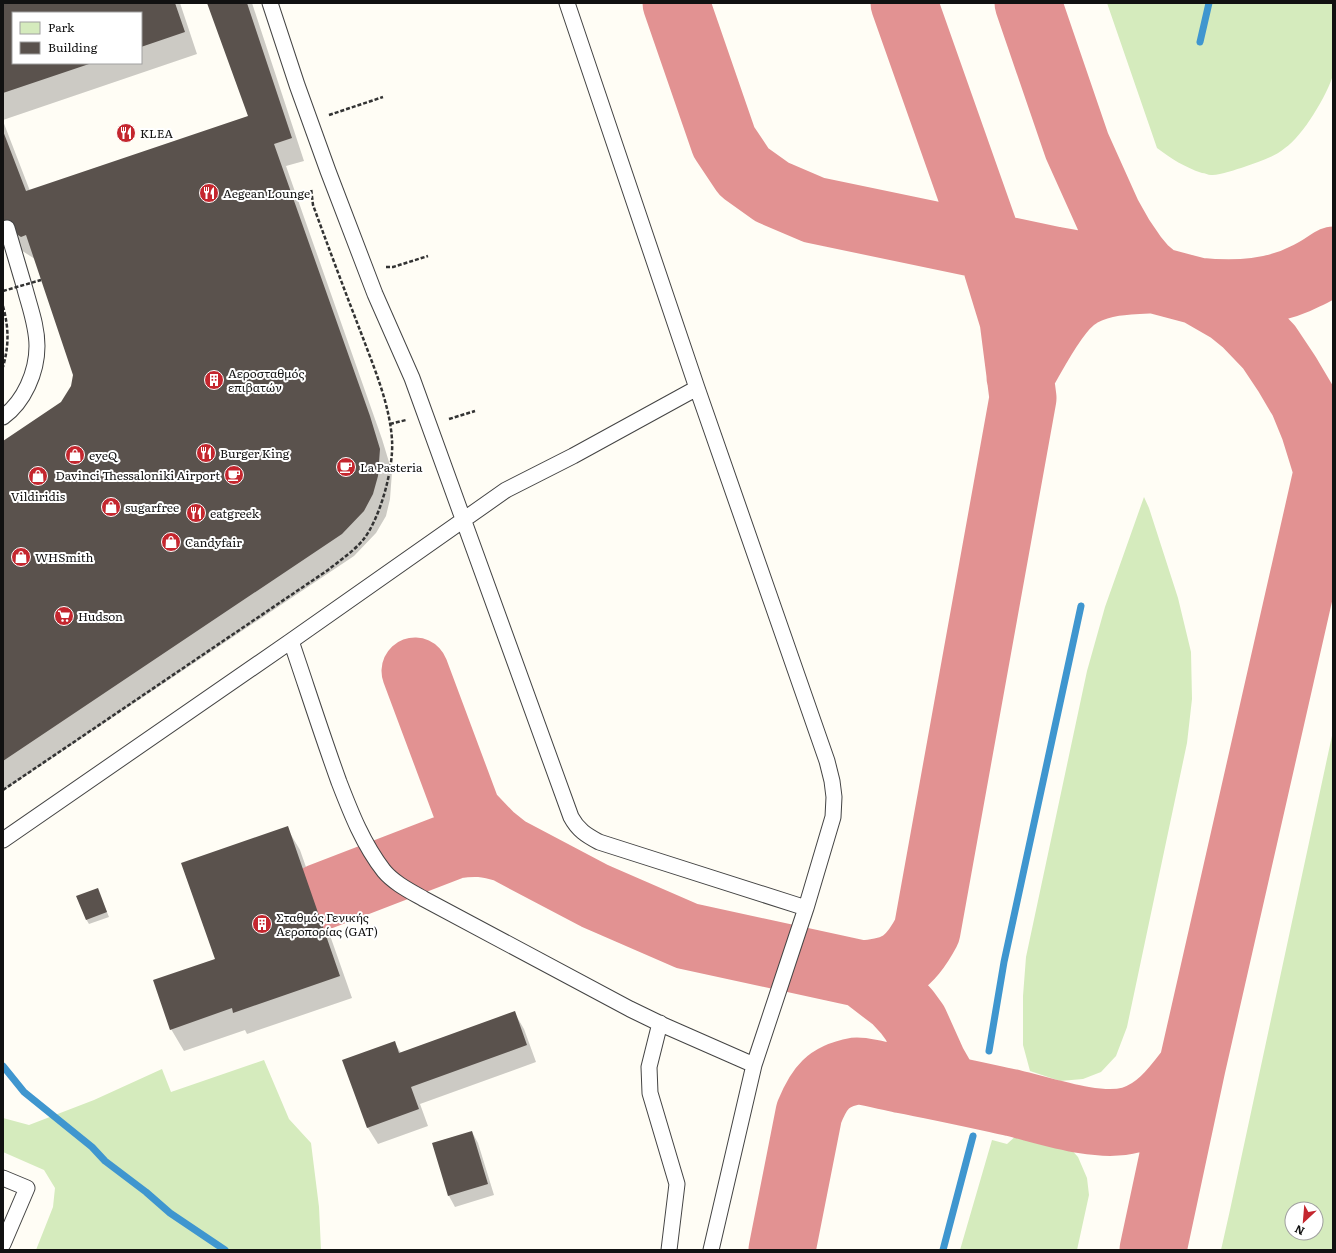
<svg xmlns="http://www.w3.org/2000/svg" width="1336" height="1253" viewBox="0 0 1336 1253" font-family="Literata,serif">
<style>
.green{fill:#d5ebbd;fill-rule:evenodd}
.shadow{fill:#0003;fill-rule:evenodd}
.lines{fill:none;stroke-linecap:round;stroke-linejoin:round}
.stream{stroke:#3f96cf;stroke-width:7}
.taxiway{stroke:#e29292;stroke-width:67}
.building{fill:#5a524d}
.service-casing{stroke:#444;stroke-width:17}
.path{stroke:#333;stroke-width:2.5;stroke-dasharray:4 2;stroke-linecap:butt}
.service{stroke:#fff;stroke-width:15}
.path-bridge{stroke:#333;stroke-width:2.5;stroke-dasharray:4 2;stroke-linecap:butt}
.labels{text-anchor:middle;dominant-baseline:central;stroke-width:4;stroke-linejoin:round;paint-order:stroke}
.poi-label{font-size:12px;fill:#111;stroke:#fff;text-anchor:start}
</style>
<rect width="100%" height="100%" fill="#fffdf5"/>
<!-- green -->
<path class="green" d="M1107,3H1333V75C1327,95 1303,136 1285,148C1273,158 1258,162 1244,167C1237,169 1218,176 1211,175C1208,175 1205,173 1202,173C1184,167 1172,159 1157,148Z
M1144,497L1149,508L1178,598L1191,652L1192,699L1187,743L1127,1027L1116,1056L1101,1072L1083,1079L1060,1081L1030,1071L1023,1045V996L1026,957L1087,671L1105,607Z
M1333,731V1250H1221L1230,1210ZM1292,1209H1316V1233H1292Z
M264,1060L289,1119L311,1143L319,1207L321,1250H36L53,1207L55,1188L44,1170L3,1152V1118L29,1125L94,1100L162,1069L171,1092Z
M1019,1133L1057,1139L1069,1147L1078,1157L1087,1178L1089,1195L1077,1250H960L992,1140L1007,1144Z"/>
<!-- shadow -->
<path class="shadow" d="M3,3H180L197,54L3,120ZM13,13H141V63H13Z
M208,3H252L304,161L286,166L382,439L392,472L390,499L386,516L376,533L354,556L3,791V442L62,403L72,386L74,374L35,259L16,247L3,225V121L30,191L249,117Z
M287,828L300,850L352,998L247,1034L245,1030L184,1051L171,1029L216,960Z
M100,895L109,917L89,924L86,919Z
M514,1012L524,1029L536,1062L420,1104L428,1126L378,1144L368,1128L343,1061L394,1042L401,1053Z
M472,1132L478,1143L494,1195L455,1207L449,1196L433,1143Z"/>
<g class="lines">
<!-- stream -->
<path class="stream" d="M1200,42L1209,3
M989,1051L1004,962L1081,606
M3,1066L24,1092L92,1147L105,1161L146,1192L170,1213L225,1250
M943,1250L973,1136"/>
<!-- taxiway -->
<path class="taxiway" d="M676,3L724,142L744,172L772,192L814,210L1054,260L1133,274L1197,291L1230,310L1246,323L1269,347L1287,374L1303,401L1314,428L1327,470
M1028,3L1077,146L1108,215L1121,238L1134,257L1144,269L1156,279
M1197,291C1233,295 1274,293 1306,276C1316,272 1324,266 1333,260
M1020,377C1035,352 1056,306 1082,293C1102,282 1125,281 1148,280
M415,671L468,813C468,826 466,836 455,845
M468,813L491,837L506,849L595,896L687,936L862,974L896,1000L907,1012L915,1023L933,1063L941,1077L950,1089
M320,897L455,845C476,842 486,843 506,849
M862,974C898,971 910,963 927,931L1023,398L1013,320L994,258L904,3
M782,1250L809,1113C819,1088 828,1076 856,1071C863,1070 893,1078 903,1080C940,1087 976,1095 1013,1103C1046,1111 1098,1129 1131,1120C1159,1112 1175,1089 1192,1067
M1153,1250L1192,1067L1333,446"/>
</g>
<!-- building -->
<path class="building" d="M3,3H175L185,32L141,47V13H13V63H92L3,93Z
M207,3H247L292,138L274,144L370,416L380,449L378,476L373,494L364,511L342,534L3,761V441L61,402L71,386L73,375L26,235L21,237L3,225V131L26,191L248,116Z
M288,826L340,976L233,1013L232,1008L170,1030L153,980L215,959L181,863Z
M98,888L107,912L86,920L76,896Z
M515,1011L527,1045L411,1087L419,1109L367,1128L342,1060L395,1041L399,1053Z
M472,1131L488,1184L448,1196L432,1143Z"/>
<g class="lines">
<defs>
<path id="service" d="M270,3L297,85L328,171L375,294L412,378L571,817C578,830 586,835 599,842L806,908
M567,3L697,388L827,761L832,781L834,797L833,817L806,908L754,1065L711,1250
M3,417C24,402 37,372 37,346C37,326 30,308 25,289C19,269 13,248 7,228
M291,641C307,688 322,735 339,782C351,813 363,844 384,871C394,883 410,891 424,899L630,1009L663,1025L754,1065
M3,840L291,641L506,490L573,456L697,388
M660,1023L649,1067L650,1093L677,1184L669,1250
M3,1178L27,1188L3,1244"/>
</defs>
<!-- service casing -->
<use href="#service" class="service-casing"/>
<!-- path -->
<path class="path" d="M329,115L383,97
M386,267H393L428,256
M3,306C9,329 9,345 3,367
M449,419L475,411
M390,424L406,420
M3,790L328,570C339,561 354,551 363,540C380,519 394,468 392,440C390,406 375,370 363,338C346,294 329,249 313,205L311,188"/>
<!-- service -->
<use href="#service" class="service"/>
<!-- path-bridge -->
<path class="path-bridge" d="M3,291L41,280"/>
</g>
<!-- icons -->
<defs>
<symbol id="restaurant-disc" viewBox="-11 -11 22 22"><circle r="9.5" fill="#c4262e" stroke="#fff"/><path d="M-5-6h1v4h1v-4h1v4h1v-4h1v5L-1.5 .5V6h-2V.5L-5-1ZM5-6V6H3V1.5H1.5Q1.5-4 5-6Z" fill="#fff"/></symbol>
<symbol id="building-disc" viewBox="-11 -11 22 22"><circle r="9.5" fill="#c4262e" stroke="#fff"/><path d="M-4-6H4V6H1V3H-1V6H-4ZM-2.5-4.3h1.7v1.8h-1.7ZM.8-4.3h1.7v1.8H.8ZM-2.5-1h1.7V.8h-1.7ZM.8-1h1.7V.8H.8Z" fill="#fff"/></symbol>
<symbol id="shop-disc" viewBox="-11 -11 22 22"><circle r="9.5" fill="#c4262e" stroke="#fff"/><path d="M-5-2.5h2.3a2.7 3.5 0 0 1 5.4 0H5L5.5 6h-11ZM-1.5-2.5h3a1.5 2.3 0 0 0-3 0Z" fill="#fff"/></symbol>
<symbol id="cafe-disc" viewBox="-11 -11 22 22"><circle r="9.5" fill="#c4262e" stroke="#fff"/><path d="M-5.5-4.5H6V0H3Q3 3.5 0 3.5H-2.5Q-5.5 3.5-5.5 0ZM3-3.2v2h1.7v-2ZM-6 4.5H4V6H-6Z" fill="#fff"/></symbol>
<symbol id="supermarket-disc" viewBox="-11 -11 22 22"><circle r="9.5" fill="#c4262e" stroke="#fff"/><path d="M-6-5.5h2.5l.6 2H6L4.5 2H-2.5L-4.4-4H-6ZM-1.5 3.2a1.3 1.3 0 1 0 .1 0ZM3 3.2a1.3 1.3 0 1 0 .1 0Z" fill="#fff"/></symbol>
</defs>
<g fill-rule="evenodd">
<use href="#restaurant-disc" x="115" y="122" width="22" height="22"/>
<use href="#restaurant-disc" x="198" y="182" width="22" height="22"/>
<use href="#building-disc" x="203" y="369" width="22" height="22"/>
<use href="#restaurant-disc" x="195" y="442" width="22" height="22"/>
<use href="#shop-disc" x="64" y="444" width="22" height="22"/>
<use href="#cafe-disc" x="335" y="456" width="22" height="22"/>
<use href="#cafe-disc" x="223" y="464" width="22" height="22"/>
<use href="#shop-disc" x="27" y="465" width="22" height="22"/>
<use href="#shop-disc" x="100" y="496" width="22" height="22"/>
<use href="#restaurant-disc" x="185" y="502" width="22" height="22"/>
<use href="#shop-disc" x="160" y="531" width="22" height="22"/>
<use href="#shop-disc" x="10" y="546" width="22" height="22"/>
<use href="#supermarket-disc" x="53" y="605" width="22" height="22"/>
<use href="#building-disc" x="251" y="913" width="22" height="22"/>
</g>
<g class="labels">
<!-- poi labels -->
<g class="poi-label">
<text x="140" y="133">KLEA</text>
<text x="223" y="193">Aegean Lounge</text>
<text x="228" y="373">Αεροσταθμός<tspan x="228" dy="14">επιβατών</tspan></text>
<text x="220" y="453">Burger King</text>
<text x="89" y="455">eyeQ</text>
<text x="360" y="467">La Pasteria</text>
<text x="220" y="475" text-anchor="end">Davinci Thessaloniki Airport</text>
<text x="38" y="496" text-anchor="middle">Vildiridis</text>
<text x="125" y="507">sugarfree</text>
<text x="210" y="513">eatgreek</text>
<text x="185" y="542">Candyfair</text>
<text x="35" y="557">WHSmith</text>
<text x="78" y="616">Hudson</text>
<text x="276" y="917">Σταθμός Γενικής<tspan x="276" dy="14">Αεροπορίας (GAT)</tspan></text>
</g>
</g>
<!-- border -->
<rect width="1336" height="1253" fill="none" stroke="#111111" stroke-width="8"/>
<!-- legend -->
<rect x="12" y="12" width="130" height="52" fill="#ffffff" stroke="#a0a0a0"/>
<rect x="20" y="22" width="20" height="12" fill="#d5ebbd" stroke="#a0a0a0"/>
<text x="48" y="32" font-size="12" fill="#111111">Park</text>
<rect x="20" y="42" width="20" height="12" fill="#5a524d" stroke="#a0a0a0"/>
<text x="48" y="52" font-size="12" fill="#111111">Building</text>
<!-- north arrow -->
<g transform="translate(1304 1221) rotate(206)"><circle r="19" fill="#ffffff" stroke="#a0a0a0"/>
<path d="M0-3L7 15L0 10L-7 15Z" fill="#c4262e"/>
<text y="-6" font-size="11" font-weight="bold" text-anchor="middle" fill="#111111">N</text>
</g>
</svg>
